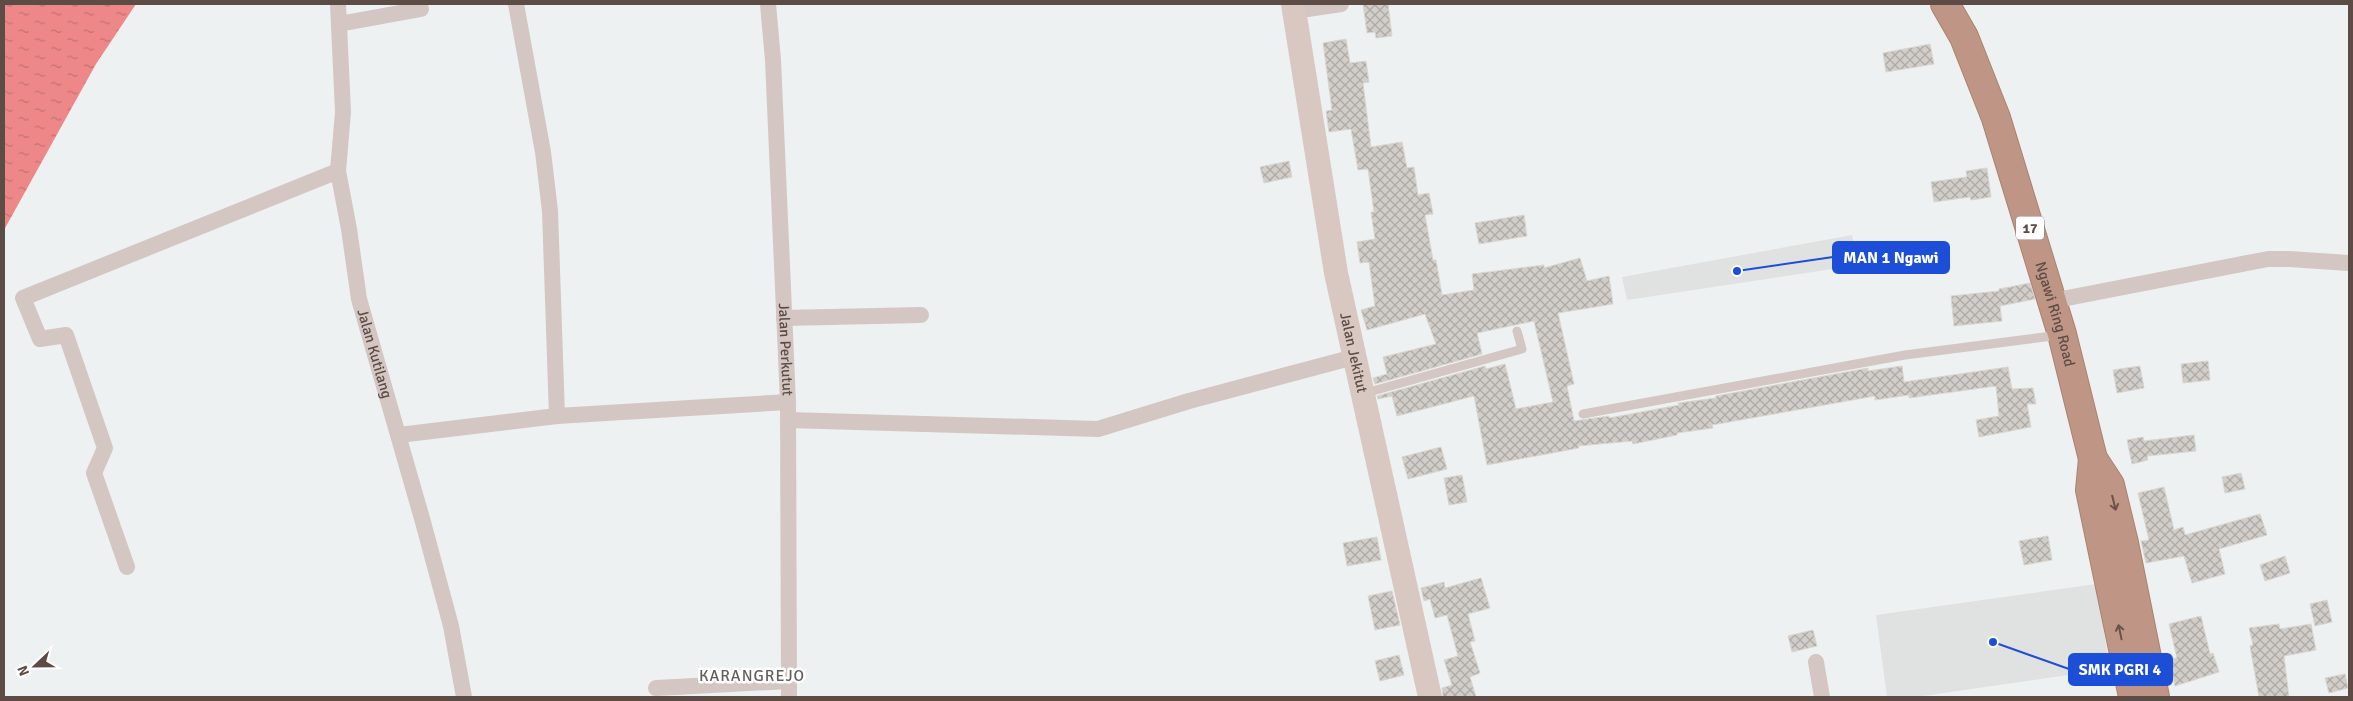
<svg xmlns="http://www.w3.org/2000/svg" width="2353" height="701" viewBox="0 0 2353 701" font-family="Signika,sans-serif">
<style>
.education{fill:#e0e2e1}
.water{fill:url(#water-ripples)}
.building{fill:url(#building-cross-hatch);stroke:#dad6d2}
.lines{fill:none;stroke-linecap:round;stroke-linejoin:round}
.highway-casing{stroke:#ab8270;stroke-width:30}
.lane{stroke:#d4c6c2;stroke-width:9}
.street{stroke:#d4c6c2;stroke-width:16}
.secondary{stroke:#d8c8c1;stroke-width:24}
.highway{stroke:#bf9685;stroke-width:28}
.oneway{stroke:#67534c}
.labels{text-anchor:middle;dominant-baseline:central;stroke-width:5;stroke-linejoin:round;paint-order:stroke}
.shield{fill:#fff;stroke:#8e827e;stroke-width:1}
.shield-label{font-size:14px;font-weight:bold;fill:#5d4c46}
.street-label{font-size:15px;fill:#5d4c46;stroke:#fff}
.neighbourhood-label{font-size:16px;letter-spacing:1px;fill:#645e5b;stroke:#fff}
.leader{fill:none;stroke:#1d4ed8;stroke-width:2}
.callout-dot{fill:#1d4ed8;stroke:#fff;stroke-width:2}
.callout{fill:#1d4ed8;stroke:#1d4ed8;stroke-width:2}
.callout-label{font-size:16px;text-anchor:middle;font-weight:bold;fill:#fff}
</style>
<defs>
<pattern id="water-ripples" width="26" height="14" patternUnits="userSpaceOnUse" patternTransform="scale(1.25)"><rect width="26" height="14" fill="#ee8788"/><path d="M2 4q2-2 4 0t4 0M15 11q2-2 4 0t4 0" fill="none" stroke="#c47171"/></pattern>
<pattern id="building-cross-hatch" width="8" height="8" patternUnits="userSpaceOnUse" patternTransform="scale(1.25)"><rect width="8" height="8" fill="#d1cdc8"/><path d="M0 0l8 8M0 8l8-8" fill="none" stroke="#ada9a4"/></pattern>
</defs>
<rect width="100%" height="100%" fill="#eef1f1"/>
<!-- education -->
<path class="education" d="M1852,235L1859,265L1627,300L1622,277Z
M2096,584L2110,669L1916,697H1887L1876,615Z"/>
<!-- water -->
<path class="water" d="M4,4H136L96,64L4,230Z"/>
<!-- building -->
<path class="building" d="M1363,4H1388L1392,36L1376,38L1375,32L1367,33Z
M1346,39L1350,63L1366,61L1369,82L1363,83L1371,147L1402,142L1407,168L1414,167L1418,195L1429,193L1433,214L1425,215L1433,260H1436L1442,295L1474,290L1472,274L1544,265V268L1580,258L1587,281L1609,276L1613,304L1558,313L1574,384L1567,386L1574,421L1609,416V418L1679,405L1678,403L1716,398V396L1868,368V371L1902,366L1904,382L2008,367L2012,389L2033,388L2036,404H2027L2031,427L1979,437L1976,420L1999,416L1996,386L1909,398V395L1875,400V396L1712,425L1713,428L1677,433V435L1633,444L1632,441L1578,446L1579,448L1487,465L1474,396L1397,416L1392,396L1378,399L1377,396L1485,366L1486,369L1505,364L1516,409L1553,402L1534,321L1477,333L1482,354L1375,384L1373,378L1387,374L1383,357L1436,344L1425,314L1367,330L1361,310L1375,306L1369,262L1360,263L1357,242L1375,239L1371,212H1374L1368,169L1358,170L1351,129L1329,132L1326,111L1332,110L1323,43Z
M1930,44L1934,64L1886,72L1883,53Z
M1289,161L1292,177L1264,183L1260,167Z
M1987,168L1991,197L1971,200L1970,197L1934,202L1931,182L1967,177L1966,171Z
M1524,215L1527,236L1479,244L1475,223Z
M2030,283L2035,299L2000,306L2002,321L1954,326L1951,296L1999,291V289Z
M2208,361L2210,380L2183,383L2181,364Z
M2140,366L2144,388L2117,393L2113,370Z
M2194,435L2196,451L2147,456L2148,460L2132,464L2127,440L2143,437L2144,441Z
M1441,447L1447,469L1408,479L1402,457Z
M2241,473L2245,489L2225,493L2222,477Z
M1462,475L1467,502L1449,505L1444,478Z
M2164,487L2174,530L2183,527L2185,535L2260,514L2267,535L2219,549L2225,574L2192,583L2184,556L2146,563L2141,541L2149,540L2138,493Z
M2048,536L2052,560L2024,565L2019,541Z
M1377,537L1381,560L1347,566L1343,543Z
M2285,556L2290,573L2265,581L2260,565Z
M1481,578L1490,608L1468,614L1475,641L1470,642L1480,673L1470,677L1476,697H1443L1442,688L1452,685L1444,660L1458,656L1447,615L1435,618L1430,599L1424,601L1421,588L1444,582L1445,588Z
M1392,591L1400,625L1375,630L1368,596Z
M2327,600L2332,622L2315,626L2310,604Z
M2201,616L2210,654L2213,653L2219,672L2175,686L2169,659L2177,658L2169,624Z
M2279,624L2280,629L2311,624L2316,650L2284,656L2289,697H2259L2250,646L2253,645L2249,628Z
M1813,630L1817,646L1792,652L1788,636Z
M1399,655L1404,675L1380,681L1375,661Z
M2345,674L2348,688L2329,693L2325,678Z"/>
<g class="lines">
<defs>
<g id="highway">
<path id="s4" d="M1945,4L1964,37L1996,118L2062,334L2093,459L2110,485L2124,543L2155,697"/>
<path d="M2093,459L2090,490L2133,697"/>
</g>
</defs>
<!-- highway casing -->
<use href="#highway" class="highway-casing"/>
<!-- lane -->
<path class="lane" d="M1362,394L1522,349L1517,331
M1583,414L1905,355L2060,335"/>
<!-- street -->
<g class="street">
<path id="s1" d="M338,4L343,112L338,171L349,229L359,299L423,522L451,626L464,697"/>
<path d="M516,4L543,152L550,211L557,416"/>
<path id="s2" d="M768,4L773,60L788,402L789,697"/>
<path d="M1294,11L1341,4"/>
<path d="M339,24L421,9"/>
<path d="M2052,301L2268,259H2289L2349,263"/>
<path d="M784,318L921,315"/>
<path d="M788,420L1098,429L1189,401L1354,357"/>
<path d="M399,435L557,416L788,402"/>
<path d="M127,567L94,473L105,448L66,335L40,339L23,298L338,171"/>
<path d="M1816,662L1822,697"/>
<path d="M656,688L789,681"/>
</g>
<!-- secondary -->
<path class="secondary" id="s3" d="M1293,4L1336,273L1430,697"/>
<!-- highway -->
<use href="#highway" class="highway"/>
</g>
<!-- one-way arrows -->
<defs><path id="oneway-shaft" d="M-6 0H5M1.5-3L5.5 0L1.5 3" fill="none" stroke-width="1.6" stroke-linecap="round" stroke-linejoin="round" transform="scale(1.25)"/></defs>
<g class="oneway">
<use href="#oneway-shaft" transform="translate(2114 503) rotate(76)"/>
<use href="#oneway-shaft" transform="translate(2120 632) rotate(-102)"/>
</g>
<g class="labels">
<!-- shield labels -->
<rect class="shield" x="2016" y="216.5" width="28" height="23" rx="4"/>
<g class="shield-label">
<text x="2030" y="228">17</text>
</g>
<!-- street labels -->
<g class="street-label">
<text stroke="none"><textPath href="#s4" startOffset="330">Ngawi Ring Road</textPath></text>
<text stroke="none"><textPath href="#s2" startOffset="346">Jalan Perkutut</textPath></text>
<text stroke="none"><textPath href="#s3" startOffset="354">Jalan Jekitut</textPath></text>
<text stroke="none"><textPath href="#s1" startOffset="354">Jalan Kutilang</textPath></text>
</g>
<!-- neighbourhood labels -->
<g class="neighbourhood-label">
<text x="752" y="676">KARANGREJO</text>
</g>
</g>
<!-- callouts -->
<path class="leader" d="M1737 271L1833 257M1993 642L2069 669"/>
<g class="callout-dot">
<circle cx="1737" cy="271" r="5"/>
<circle cx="1993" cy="642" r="5"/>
</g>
<g class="callout">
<rect x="1833" y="242" width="116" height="31" rx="5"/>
<rect x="2069" y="654" width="103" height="31" rx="5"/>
</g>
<g class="callout-label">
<text x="1891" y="263">MAN 1 Ngawi</text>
<text x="2120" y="675">SMK PGRI 4</text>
</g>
<!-- border -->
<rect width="2353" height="701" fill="none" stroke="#5d4c46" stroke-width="10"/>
<!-- north arrow -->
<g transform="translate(35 666) rotate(248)" stroke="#ffffff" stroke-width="4" paint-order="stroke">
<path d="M0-4L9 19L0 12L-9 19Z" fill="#5d4c46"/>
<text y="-8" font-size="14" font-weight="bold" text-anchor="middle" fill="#5d4c46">N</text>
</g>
</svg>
